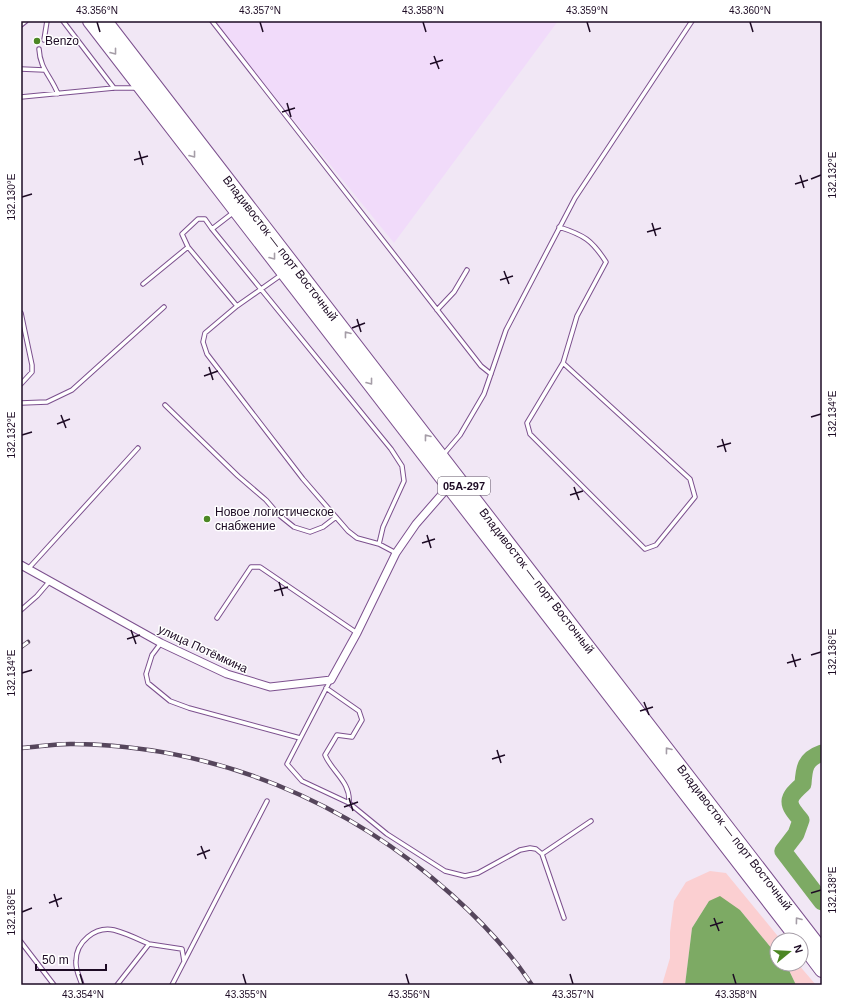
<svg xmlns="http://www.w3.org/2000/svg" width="843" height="1006" viewBox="0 0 843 1006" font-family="Helvetica,sans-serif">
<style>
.built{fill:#f1dbfa}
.green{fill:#fbcfd1}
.water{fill:#7daa64}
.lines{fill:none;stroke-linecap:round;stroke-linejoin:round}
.river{stroke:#7daa64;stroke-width:17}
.lane-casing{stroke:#7c508e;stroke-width:5.5}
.street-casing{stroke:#7c508e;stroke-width:9}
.highway-casing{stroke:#7c508e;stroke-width:16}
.lane{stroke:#fff;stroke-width:3.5}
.street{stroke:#fff;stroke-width:7}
.highway{stroke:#fff;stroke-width:14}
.rail-casing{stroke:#56465c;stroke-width:4.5}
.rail{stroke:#fff;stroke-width:3;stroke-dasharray:9;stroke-linecap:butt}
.oneway{stroke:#a59da7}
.ticks{fill:none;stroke:#1d0b24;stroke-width:1.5}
.poi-dot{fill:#4c8724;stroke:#fff;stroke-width:1.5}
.labels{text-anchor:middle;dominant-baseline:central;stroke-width:3;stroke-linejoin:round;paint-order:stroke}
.shield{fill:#fff;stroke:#615466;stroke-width:1}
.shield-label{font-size:11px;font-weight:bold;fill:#1d0b24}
.poi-label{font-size:12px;fill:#1d0b24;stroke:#fff;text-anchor:start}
.street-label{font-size:12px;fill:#1d0b24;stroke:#fff}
.neatline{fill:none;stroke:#1d0b24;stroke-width:1.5}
.ticks-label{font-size:10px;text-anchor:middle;fill:#1d0b24}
</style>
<rect width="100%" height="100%" fill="#f1e7f5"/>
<!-- built -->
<path class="built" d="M213,21H558L394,243Z"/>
<!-- green -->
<path class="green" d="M710,871L726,873L781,940H777V955L740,910L709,901L692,928L685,985H662L670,958V932L674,901L686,882Z
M786,964H798L816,985H796Z"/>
<!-- water -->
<path class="water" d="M720,896L740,910L777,955V964H786L796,985H685L692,928L709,901Z"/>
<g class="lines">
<!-- river -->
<path class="river" d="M822,753C805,759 804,768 803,784C786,799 786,803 801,820L796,834L783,851L822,902"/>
<defs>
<path id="lane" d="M63,21L114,88
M212,21L481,366L491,374
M21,25L26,21
M44,40L47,21
M39,49C40,69 51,76 58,94
M21,69L44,70
M21,97L114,88H137
M234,212L212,229L205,219H198L182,234L188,247L237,306
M559,227C584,235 592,240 606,262L577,316L563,363L527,423L530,434L645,549L656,545L695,497L690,479L563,363
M212,229L391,449L402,466L404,481L383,527L379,544
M281,275L237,306L205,333L203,342L207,354L303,479L348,531L357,538L379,544L396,553
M143,284L188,247
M437,310L454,292L467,270
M21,313L32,365V372L21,384
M21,403L47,402L72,390L164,307
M165,405L238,476L266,500L279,515L294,527L310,532L323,527L336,517
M443,455L460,435L484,394L506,330L575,198L692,21
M28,569L138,448
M21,610L37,596L49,582
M217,618L251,567H260L357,633
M161,643L152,655L146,674L148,683L170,701L189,708L300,738
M330,681L287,764L302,781L349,803L387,834L445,871L465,876L478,873L520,850L530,848L536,849L542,854L564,918
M326,688L359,711L362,720L352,737L337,735L325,755C332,772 351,782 349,803
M542,854L591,821
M21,942L54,985
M82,985C80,978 75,969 76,961C76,942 95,926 114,930C126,933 138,939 149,944
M117,985L149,944L182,949L184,961
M172,985L267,801"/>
<path id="street" d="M21,565L161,643L227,674L270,687L331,680L357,633L396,553L416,524L450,485"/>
<g id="highway">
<path d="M90,21L799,940"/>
<path id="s1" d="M105,21L822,951"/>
<path d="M801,942L822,970"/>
</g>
</defs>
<!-- lane casing -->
<use href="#lane" class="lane-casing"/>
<!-- street casing -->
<use href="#street" class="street-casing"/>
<!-- highway casing -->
<use href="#highway" class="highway-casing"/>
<!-- lane -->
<use href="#lane" class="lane"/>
<!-- street -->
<use href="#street" class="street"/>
<!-- highway -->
<use href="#highway" class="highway"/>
<defs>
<path id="rail" d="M21,647L28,642
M21,748C39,747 57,743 75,744C215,746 348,801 452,895C481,921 510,952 532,985"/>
</defs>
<!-- rail casing -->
<use href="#rail" class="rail-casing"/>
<!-- rail -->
<use href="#rail" class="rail"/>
</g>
<!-- one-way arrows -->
<defs><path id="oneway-chevron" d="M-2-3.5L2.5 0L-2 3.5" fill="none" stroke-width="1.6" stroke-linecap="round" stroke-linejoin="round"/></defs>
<g class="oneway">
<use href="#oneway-chevron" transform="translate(114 52) rotate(52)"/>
<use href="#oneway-chevron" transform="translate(193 155) rotate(52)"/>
<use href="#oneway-chevron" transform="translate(273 257) rotate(52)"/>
<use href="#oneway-chevron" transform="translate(347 334) rotate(-128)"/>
<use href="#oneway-chevron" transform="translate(370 382) rotate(52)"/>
<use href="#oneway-chevron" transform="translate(427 437) rotate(-128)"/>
<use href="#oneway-chevron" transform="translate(668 750) rotate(-128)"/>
<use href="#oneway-chevron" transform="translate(798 920) rotate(-127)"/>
</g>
<!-- ticks -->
<path class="ticks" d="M97,22L100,32M260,22L263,32M423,22L426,32M587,22L590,32M750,22L753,32M434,56L439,69M430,64L443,60M287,103L291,117M282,112L295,108M139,151L143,165M134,160L148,156M800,175L804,188M811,179L821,175M795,184L808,180M22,197L32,194M652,223L656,236M647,232L661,228M504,271L509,284M500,280L513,276M357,319L361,332M352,328L365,323M209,367L213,380M204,376L218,371M61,415L66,428M811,417L821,414M57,424L70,419M22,435L32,432M722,439L726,452M717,447L731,443M574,487L579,500M570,495L583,491M427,535L431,548M422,543L435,539M279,582L283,596M274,591L288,587M131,630L136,644M127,639L140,635M792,654L796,667M811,655L821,652M787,663L801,659M22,673L32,670M644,702L649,715M640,711L653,707M497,750L501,763M492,759L505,755M349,798L353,811M344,807L358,802M201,846L206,859M197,855L210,850M811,893L821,890M54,894L58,907M49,903L62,898M22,912L32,908M714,918L719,931M710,926L723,922M80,974L83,984M243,974L246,984M406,974L409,984M570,974L573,984M733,974L736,984"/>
<!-- markers -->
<g class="poi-dot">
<circle cx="37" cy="41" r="4"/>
<circle cx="207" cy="519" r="4"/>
</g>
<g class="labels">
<!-- shield labels -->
<rect class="shield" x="438" y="477" width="52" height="18" rx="3"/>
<g class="shield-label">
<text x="464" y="486">05А-297</text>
</g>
<!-- poi labels -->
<g class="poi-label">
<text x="45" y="41">Benzo</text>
<text x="215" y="512">Новое логистическое<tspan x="215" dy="14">снабжение</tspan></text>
</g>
<!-- street labels -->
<g class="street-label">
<text stroke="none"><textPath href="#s1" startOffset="287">Владивосток — порт Восточный</textPath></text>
<text stroke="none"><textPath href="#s1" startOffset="707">Владивосток — порт Восточный</textPath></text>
<text transform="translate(203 649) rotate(25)">улица Потёмкина</text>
<text stroke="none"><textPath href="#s1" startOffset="1031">Владивосток — порт Восточный</textPath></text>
</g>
</g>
<!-- border -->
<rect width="843" height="1006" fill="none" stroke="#ffffff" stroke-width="44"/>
<!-- north arrow -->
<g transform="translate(789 952) rotate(72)"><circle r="19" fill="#ffffff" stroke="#a59da7"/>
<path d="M0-3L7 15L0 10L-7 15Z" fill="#4c8724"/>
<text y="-6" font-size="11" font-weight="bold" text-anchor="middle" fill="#1d0b24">N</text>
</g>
<!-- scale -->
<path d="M36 964v6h70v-6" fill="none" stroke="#1d0b24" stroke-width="2"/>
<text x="42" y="964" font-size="12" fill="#1d0b24" stroke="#ffffff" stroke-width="3" paint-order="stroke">50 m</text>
<rect x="22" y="22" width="799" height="962" class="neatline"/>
<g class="ticks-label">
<text x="97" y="14">43.356°N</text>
<text x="260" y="14">43.357°N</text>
<text x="423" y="14">43.358°N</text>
<text x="587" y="14">43.359°N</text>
<text x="750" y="14">43.360°N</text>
<text transform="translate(832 175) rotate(-90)" y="4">132.132°E</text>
<text transform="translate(11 197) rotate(-90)" y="4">132.130°E</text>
<text transform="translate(832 414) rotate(-90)" y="4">132.134°E</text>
<text transform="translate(11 435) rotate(-90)" y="4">132.132°E</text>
<text transform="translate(832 652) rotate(-90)" y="4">132.136°E</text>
<text transform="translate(11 673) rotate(-90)" y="4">132.134°E</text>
<text transform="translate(832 890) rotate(-90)" y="4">132.138°E</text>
<text transform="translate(11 912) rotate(-90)" y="4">132.136°E</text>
<text x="83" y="998">43.354°N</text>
<text x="246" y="998">43.355°N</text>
<text x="409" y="998">43.356°N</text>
<text x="573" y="998">43.357°N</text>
<text x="736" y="998">43.358°N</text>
</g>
</svg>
